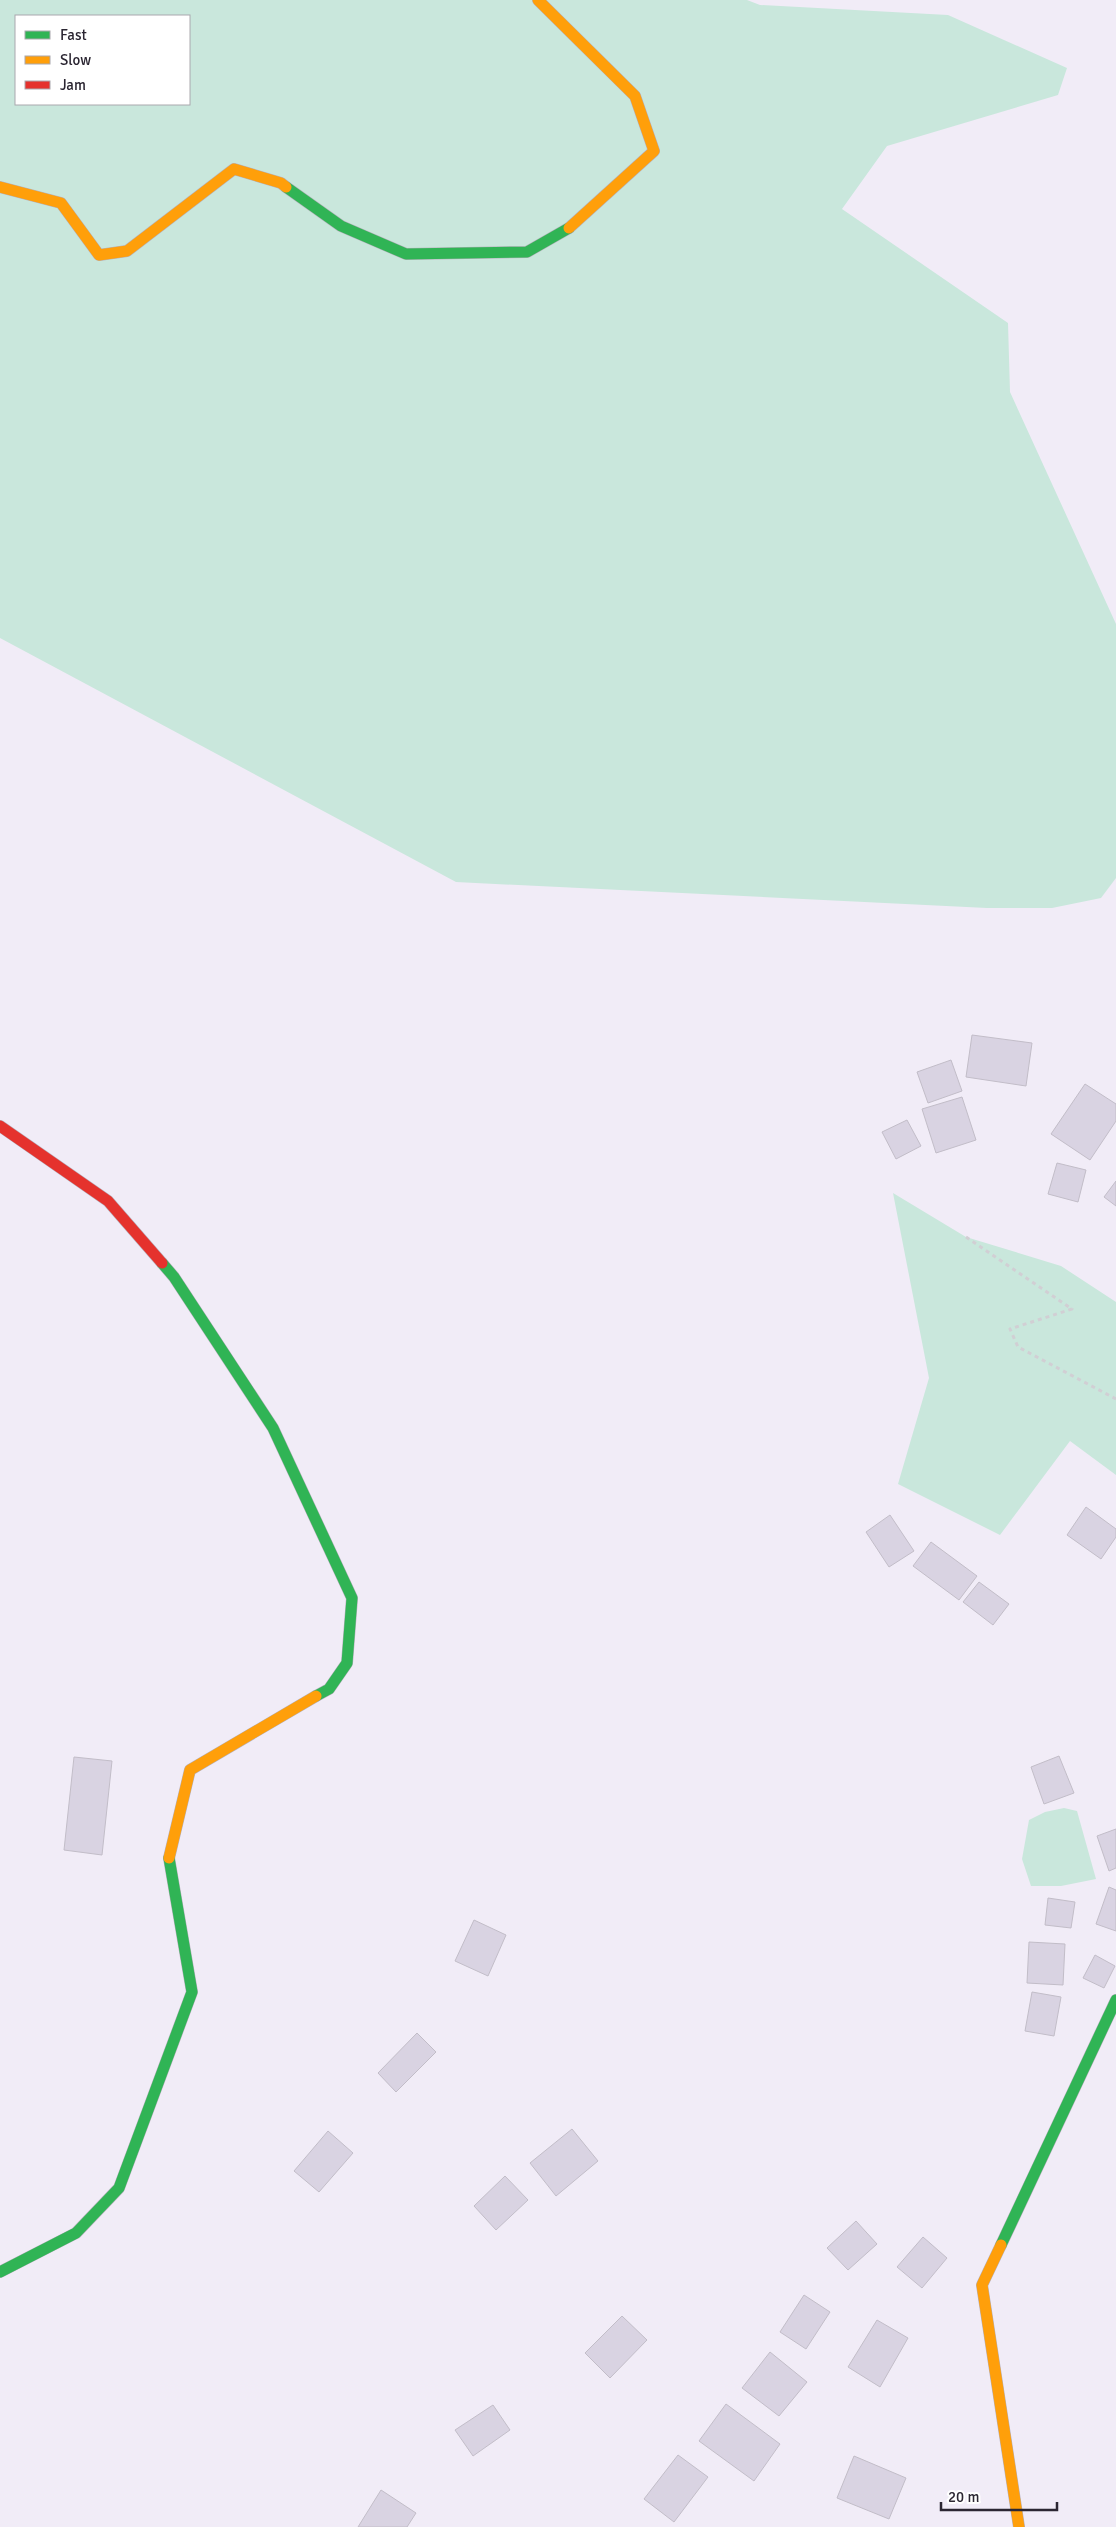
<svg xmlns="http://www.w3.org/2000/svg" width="1116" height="2527" viewBox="0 0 1116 2527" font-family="Signika,sans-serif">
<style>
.green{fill:#c9e7dc;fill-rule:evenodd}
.building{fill:#d9d3e2;stroke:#c2bdc8}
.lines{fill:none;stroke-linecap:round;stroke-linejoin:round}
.fast-casing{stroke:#b5b0bb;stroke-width:12}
.slow-casing{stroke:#b5b0bb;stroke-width:12}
.jam-casing{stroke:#b5b0bb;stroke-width:12}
.path{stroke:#d1cfd4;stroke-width:3;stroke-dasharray:4 4;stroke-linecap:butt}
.fast{stroke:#30b455;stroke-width:11}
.slow{stroke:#ff9f0a;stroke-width:11}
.jam{stroke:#e5322d;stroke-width:11}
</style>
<rect width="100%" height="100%" fill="#f1ecf7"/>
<!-- green -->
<path class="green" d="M0,0H747L760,5L948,15L1067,68L1058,95L887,146L842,209L1008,323L1010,392L1116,624V878L1101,898L1052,908H987L456,882L0,638ZM16,16H189V104H16Z
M893,1193L966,1237L1061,1266L1116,1302V1475L1070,1441L1000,1535L898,1484L929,1378Z
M1064,1808L1077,1811L1096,1879L1061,1886H1031L1022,1859L1029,1820L1045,1812Z"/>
<!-- building -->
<path class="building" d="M972,1035L1032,1043L1026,1086L966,1077Z
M951,1060L962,1091L928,1103L917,1072Z
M1085,1084L1116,1104V1121L1090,1160L1051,1134Z
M962,1097L976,1140L936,1153L922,1109Z
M907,1120L921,1146L896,1159L882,1132Z
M1057,1163L1086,1170L1078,1202L1048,1194Z
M1116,1181V1206L1104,1197Z
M1086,1507L1116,1529V1537L1101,1559L1067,1535Z
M890,1515L914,1551L889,1567L866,1532Z
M931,1542L977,1576L959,1600L913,1566Z
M979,1582L1009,1604L993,1625L963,1602Z
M1059,1756L1074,1793L1044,1804L1031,1767Z
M74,1757L112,1761L102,1855L64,1850Z
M1116,1829V1868L1109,1871L1097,1836Z
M1109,1887L1116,1890V1931L1096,1924Z
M1048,1898L1075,1902L1071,1928L1045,1925Z
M474,1920L506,1935L488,1976L455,1961Z
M1029,1942L1065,1944L1063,1985L1027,1983Z
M1095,1955L1115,1966L1104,1988L1083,1978Z
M1032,1992L1061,1997L1054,2036L1025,2031Z
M417,2033L436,2052L396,2092L378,2073Z
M572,2129L598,2161L556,2196L530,2163Z
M328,2131L353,2153L319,2192L294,2171Z
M505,2176L528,2200L496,2230L474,2206Z
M856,2221L877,2244L848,2270L827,2248Z
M923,2237L947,2258L922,2288L897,2267Z
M804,2295L830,2312L806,2349L780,2332Z
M622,2316L647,2340L610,2378L585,2353Z
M877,2320L908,2338L880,2387L848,2367Z
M770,2352L807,2382L779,2416L742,2388Z
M726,2404L780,2444L754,2481L699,2441Z
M493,2405L510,2430L473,2456L455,2430Z
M678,2455L708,2477L674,2522L644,2499Z
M854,2456L906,2478L889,2519L837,2498Z
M381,2490L416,2513L407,2527H358Z"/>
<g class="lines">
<defs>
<path id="fast" d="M286,187L341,226L406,254L527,252L569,228
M162,1263L174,1277L273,1428L352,1598L347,1663L329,1689L316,1696
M1001,2245L1116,2000
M0,2272L76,2233L119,2188L192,1992L169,1858"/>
<path id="slow" d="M538,0L635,96L654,151L569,228
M0,187L61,203L99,255L127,251L234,169L281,183L286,187
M169,1858L190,1770L316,1696
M1001,2245L982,2285L1019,2527"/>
<path id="jam" d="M0,1126L108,1201L162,1263"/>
</defs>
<!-- fast casing -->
<use href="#fast" class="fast-casing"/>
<!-- slow casing -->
<use href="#slow" class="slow-casing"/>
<!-- jam casing -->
<use href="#jam" class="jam-casing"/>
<!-- path -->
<path class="path" d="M966,1237L1072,1309L1010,1329L1018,1347L1116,1399"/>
<!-- fast -->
<use href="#fast" class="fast"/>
<!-- slow -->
<use href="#slow" class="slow"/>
<!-- jam -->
<use href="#jam" class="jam"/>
</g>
<!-- legend -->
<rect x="15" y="15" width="175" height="90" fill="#ffffff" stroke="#aaa8ad"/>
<rect x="25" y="31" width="25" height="8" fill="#30b455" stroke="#aaa8ad"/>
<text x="60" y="40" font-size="15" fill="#2b2632">Fast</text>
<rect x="25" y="56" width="25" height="8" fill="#ff9f0a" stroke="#aaa8ad"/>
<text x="60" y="65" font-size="15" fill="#2b2632">Slow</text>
<rect x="25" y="81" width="25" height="8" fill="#e5322d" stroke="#aaa8ad"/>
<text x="60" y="90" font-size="15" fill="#2b2632">Jam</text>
<!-- scale -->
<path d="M941 2502v8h116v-8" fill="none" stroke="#2b2632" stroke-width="2.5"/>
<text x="948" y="2502" font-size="15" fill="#2b2632" stroke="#ffffff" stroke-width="4" paint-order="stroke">20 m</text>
</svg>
